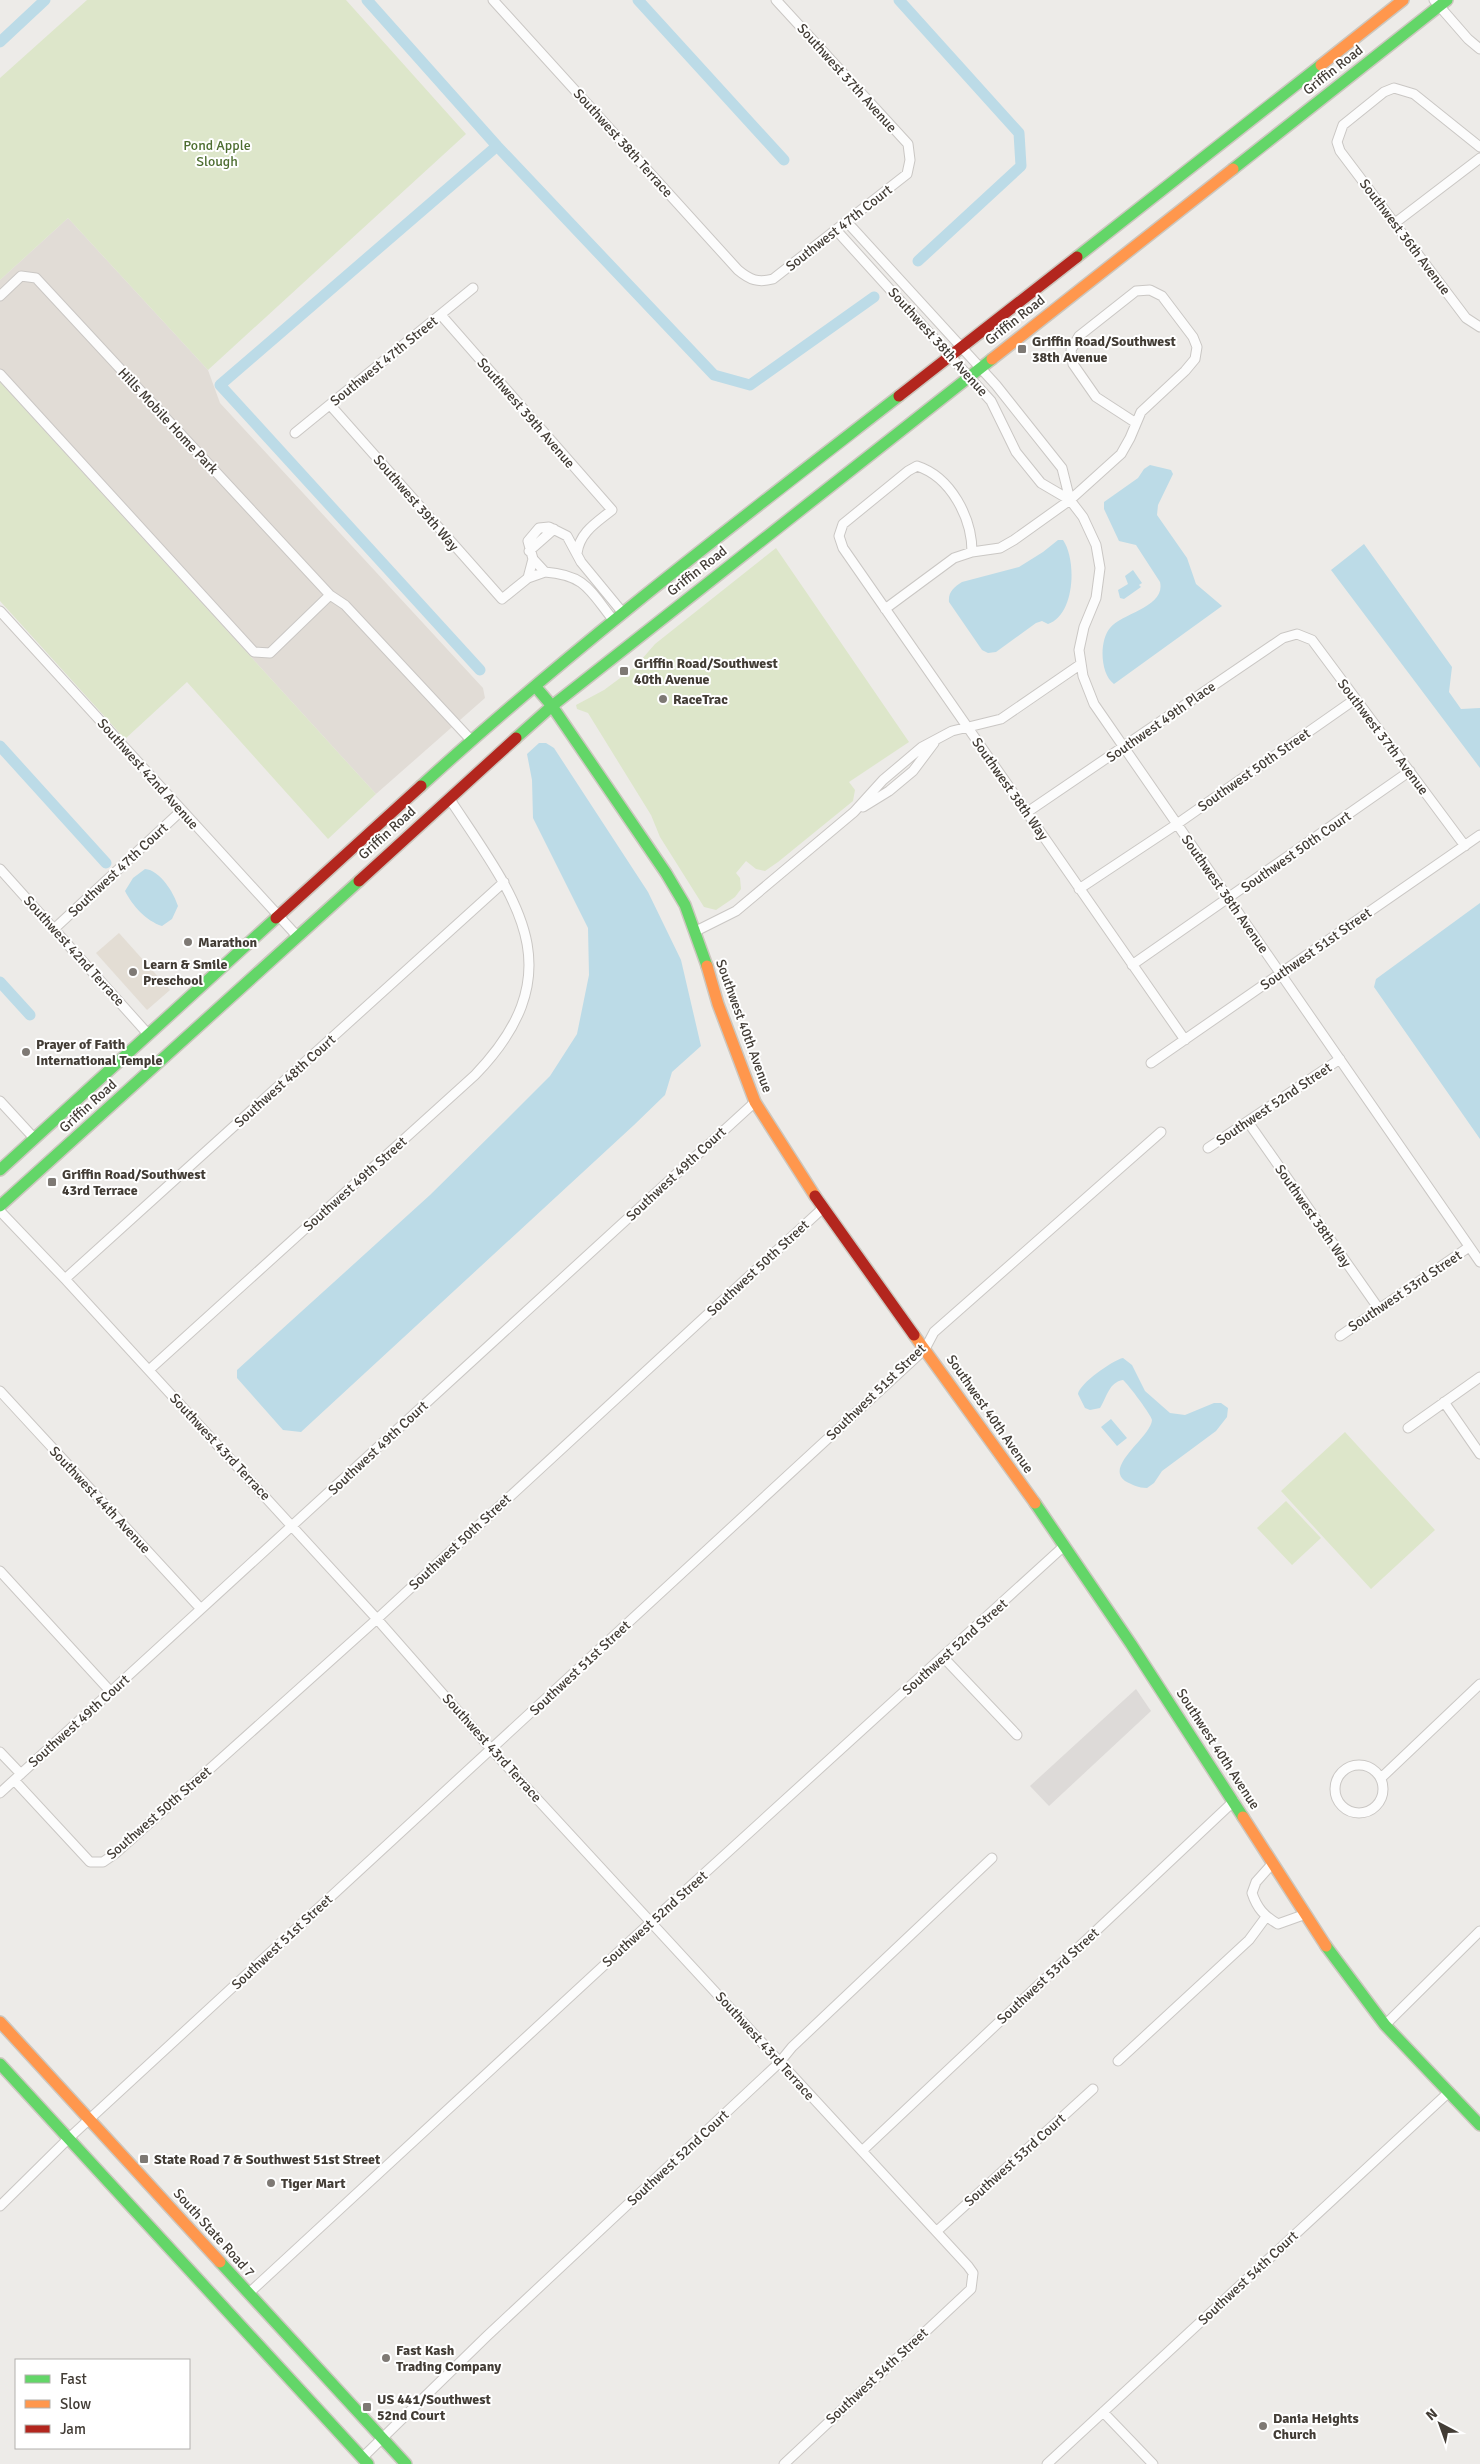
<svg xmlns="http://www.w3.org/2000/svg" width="1480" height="2464" viewBox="0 0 1480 2464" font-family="Signika,sans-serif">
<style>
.residential{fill:#e1dcd6}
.education{fill:#e3ddd4}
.green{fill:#dde6ca}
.parking{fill:#dddad8}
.water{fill:#bcdbe7}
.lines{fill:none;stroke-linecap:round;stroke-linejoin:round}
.canal{stroke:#bcdbe7;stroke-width:11}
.street-casing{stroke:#cac7c4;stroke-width:11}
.fast-casing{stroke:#ccc7bf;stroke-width:14}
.slow-casing{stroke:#ccc7bf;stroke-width:14}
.jam-casing{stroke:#ccc7bf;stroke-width:14}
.street{stroke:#fcfcfc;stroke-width:9}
.fast{stroke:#63d668;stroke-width:11}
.slow{stroke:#ff974d;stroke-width:11}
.jam{stroke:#b3261e;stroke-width:11}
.poi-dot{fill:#7e7974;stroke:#fff;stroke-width:2}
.labels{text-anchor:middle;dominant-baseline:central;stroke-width:4;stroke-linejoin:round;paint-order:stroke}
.street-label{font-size:14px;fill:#423c35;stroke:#fff}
.park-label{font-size:14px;fill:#4d6d30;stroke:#fff}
.poi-label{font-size:14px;font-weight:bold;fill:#423c35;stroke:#fff;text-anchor:start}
</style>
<rect width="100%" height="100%" fill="#edebe8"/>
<!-- residential -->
<path class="residential" d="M68,218L208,370L220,403L483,688L485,698L376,794L0,382V280Z"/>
<!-- education -->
<path class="education" d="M119,933L170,990L147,1010L96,953Z"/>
<!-- green -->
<path class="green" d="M87,0H346L466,134L208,370L68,218L0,280V78Z
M0,382L376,794L328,839L187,682L125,739L0,601Z
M776,548L909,742L849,782L855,790L853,801L778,862L765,871L756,869L746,861L736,873L740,878L741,889L735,897L716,910L704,907L660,837L651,815L588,713L577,709L576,705L604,690L635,667L655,644Z
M1345,1432L1435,1530L1371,1589L1281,1491Z
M1286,1501L1321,1538L1292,1565L1257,1528Z"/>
<!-- parking -->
<path class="parking" d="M1136,1689L1151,1711L1049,1806L1030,1786Z"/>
<!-- water -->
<path class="water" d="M1150,465L1171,470L1173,474L1158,505L1157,515L1187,558L1196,584L1222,606L1114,684C1100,674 1099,641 1110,628C1122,613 1166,607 1160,582L1136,545L1119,541L1104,509V502L1138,478L1144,469Z
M1058,540H1063C1077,560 1075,615 1048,624L1042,621L1036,623L996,652L988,653L982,650L949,602C948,592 954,587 962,582L1019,567L1043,552Z
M1364,544L1452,667L1449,692L1461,709L1480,708V768L1331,570Z
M1133,570L1142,583L1139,585L1141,587L1124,599L1120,598L1118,590L1128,584L1125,576Z
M539,743H546L554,748L648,892L681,960L701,1046L672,1072L665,1095L634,1125L301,1432L283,1430L237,1378V1370L430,1195L503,1123L550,1076L577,1034L589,975L588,928L533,818L532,780L527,754Z
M145,869C160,870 174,893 178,906L172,919L162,926C146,921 132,905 125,891L133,878Z
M1480,903V1139L1374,987L1376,979Z
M1123,1358L1132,1365L1145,1391L1170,1413L1185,1415L1214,1403H1221L1228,1408L1227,1417L1216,1431L1162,1471L1154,1483L1147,1488C1138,1488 1133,1485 1125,1481C1104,1466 1151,1437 1152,1420C1152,1416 1128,1384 1123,1380C1109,1382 1107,1397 1100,1408L1090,1410L1085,1408L1078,1394C1079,1384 1113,1360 1123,1358Z
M1111,1419L1127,1438L1117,1446L1101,1427Z"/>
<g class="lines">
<!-- canal -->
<path class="canal" d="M367,0L497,146L714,375L750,385L874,297
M638,0L784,160
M899,0L1019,133L1021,166L918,261
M0,42L45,0
M480,670L220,385L497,146
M0,746L106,863
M0,982L30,1015"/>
<defs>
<path id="street" d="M493,0L738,270C750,280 758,283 773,279L907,174L910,160L908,144L776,0
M1434,0L1468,39L1480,49
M1480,147L1414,94L1394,88L1384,92L1343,125L1337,142L1340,151L1466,318L1480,327
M847,222L996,385L1062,468L1070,500
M1395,223L1480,158
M837,231L991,401L1016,452L1041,483L1070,500L1083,517L1096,545L1100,568L1096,598L1084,627L1079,650L1083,676L1094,704L1480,1262
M0,296L21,276L36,278L330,595L270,653L254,652L0,374
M441,315L612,510C596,523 580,532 577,553
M331,406L502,599L528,578L545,572
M295,433L473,288
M529,551L554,529
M972,552C972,518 951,477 917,466L908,471L843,524L839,536L843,548L1185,1040
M528,578L533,559
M330,595L345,605L471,740
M885,609L954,558L972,552L1000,548L1014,540L1070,500L1121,454L1130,438L1141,412L1185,371L1195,359L1197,347L1193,337L1162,296L1150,290L1136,291L1079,336L1071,350L1073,364L1096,397L1136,423
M0,611L297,936
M614,621C590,591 586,575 545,572L533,559L528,541L539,528L549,527L567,536L581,562L623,613
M863,807L889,791L913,771L934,743
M1026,813L1283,638L1297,634L1312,640L1465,846
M0,869L148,1034
M1079,889L1177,824L1354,700
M54,929L181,811
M696,931L736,911L854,812L883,780L922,747L952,731L1001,719L1081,664
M1132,965L1410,771
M1151,1063L1480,835
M0,1101L34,1138
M1248,1122L1379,1309
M1208,1148L1340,1059
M0,1211L65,1279L377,1619L492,1750L968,2266L973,2273L971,2289L784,2464
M65,1279L504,882
M1340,1336L1469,1247
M149,1370L475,1075C577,969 515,898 449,798
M0,1391L201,1609
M1444,1402L1480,1454
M1408,1428L1480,1377
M0,1571L111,1692
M944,1658L1017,1735
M0,1752L21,1774
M1335 1789a24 24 0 1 1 48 0a24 24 0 1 1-48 0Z
M1381,1778L1480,1684
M14,1780L90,1862H103L116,1853L377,1619L823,1208
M0,1793L755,1102
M1273,1863L1256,1882L1252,1893C1257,1908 1264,1916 1278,1924L1306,1914
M1385,2025L1480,1931
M1118,2061L1249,1940L1266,1917
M862,2151L1234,1801
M0,2206L69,2138L925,1349L934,1332L1161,1132
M937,2231L1093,2089
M249,2293L652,1921L1063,1547
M1103,2412L1153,2464
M362,2458L487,2336L779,2063L792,2047L992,1858
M1047,2464L1449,2092"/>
<path id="fast" d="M1233,169L1447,0
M1077,257L1321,65
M535,686L552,706L666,873L685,905L707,966
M516,738L552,706L992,359
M421,786C573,647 737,522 899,396
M0,1170L276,918
M0,1206L359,881
M1035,1503L1131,1644L1243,1817
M1326,1946L1385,2025L1480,2125
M0,2064L368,2464
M220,2262L406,2464"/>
<path id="slow" d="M1321,65L1403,0
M992,359L1233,169
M707,966L718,1004L755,1102L815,1196
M914,1335L1035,1503
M1243,1817L1326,1946
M0,2022L220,2262"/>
<path id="jam" d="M899,396L1077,257
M359,881L516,738
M276,918L421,786
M815,1196L914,1335"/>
</defs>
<!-- street casing -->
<use href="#street" class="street-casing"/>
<!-- fast casing -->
<use href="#fast" class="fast-casing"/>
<!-- slow casing -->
<use href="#slow" class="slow-casing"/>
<!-- jam casing -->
<use href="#jam" class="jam-casing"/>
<!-- street -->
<use href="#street" class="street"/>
<!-- fast -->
<use href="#fast" class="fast"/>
<!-- slow -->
<use href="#slow" class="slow"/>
<!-- jam -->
<use href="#jam" class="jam"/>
</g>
<!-- markers -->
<g class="poi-dot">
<rect x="1017" y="344" width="10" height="10" rx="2.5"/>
<rect x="619" y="666" width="10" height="10" rx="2.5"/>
<circle cx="663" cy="699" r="5"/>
<circle cx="188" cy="942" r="5"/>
<circle cx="133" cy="972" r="5"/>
<circle cx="26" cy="1052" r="5"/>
<rect x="47" y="1177" width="10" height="10" rx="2.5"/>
<rect x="139" y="2154" width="10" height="10" rx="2.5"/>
<circle cx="271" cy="2183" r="5"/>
<circle cx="386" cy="2358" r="5"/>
<rect x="362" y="2402" width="10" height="10" rx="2.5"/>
<circle cx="1263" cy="2426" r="5"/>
</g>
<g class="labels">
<!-- street labels -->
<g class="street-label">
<text transform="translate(1333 70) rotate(-38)">Griffin Road</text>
<text transform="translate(847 78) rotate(48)">Southwest 37th Avenue</text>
<text transform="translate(623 143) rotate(48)">Southwest 38th Terrace</text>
<text transform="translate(839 228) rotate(-38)">Southwest 47th Court</text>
<text transform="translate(1405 237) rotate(53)">Southwest 36th Avenue</text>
<text transform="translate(1015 320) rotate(-38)">Griffin Road</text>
<text transform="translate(938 342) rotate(48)">Southwest 38th Avenue</text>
<text transform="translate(384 361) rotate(-39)">Southwest 47th Street</text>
<text transform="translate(526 413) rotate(49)">Southwest 39th Avenue</text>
<text transform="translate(168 421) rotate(47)">Hills Mobile Home Park</text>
<text transform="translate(416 503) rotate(49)">Southwest 39th Way</text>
<text transform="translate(697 571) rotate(-38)">Griffin Road</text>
<text transform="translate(1161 722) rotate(-35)">Southwest 49th Place</text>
<text transform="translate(1383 737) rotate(53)">Southwest 37th Avenue</text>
<text transform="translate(1254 770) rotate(-35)">Southwest 50th Street</text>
<text transform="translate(148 774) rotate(48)">Southwest 42nd Avenue</text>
<text transform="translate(1010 789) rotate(55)">Southwest 38th Way</text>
<text transform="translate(387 833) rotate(-42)">Griffin Road</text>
<text transform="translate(1296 852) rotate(-35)">Southwest 50th Court</text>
<text transform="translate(118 870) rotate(-43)">Southwest 47th Court</text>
<text transform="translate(1225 894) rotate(55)">Southwest 38th Avenue</text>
<text transform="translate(1316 949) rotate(-35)">Southwest 51st Street</text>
<text transform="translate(74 951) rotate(48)">Southwest 42nd Terrace</text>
<text transform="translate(744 1026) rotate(70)">Southwest 40th Avenue</text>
<text transform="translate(285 1081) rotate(-42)">Southwest 48th Court</text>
<text transform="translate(1274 1104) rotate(-34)">Southwest 52nd Street</text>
<text transform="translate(88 1106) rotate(-42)">Griffin Road</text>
<text transform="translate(676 1174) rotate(-43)">Southwest 49th Court</text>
<text transform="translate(355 1184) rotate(-42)">Southwest 49th Street</text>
<text transform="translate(1313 1216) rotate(55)">Southwest 38th Way</text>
<text transform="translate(758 1268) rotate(-43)">Southwest 50th Street</text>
<text transform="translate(1405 1291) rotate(-34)">Southwest 53rd Street</text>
<text transform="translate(876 1392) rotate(-44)">Southwest 51st Street</text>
<text transform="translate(990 1414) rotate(55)">Southwest 40th Avenue</text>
<text transform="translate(220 1447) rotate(47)">Southwest 43rd Terrace</text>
<text transform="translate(378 1448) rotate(-43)">Southwest 49th Court</text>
<text transform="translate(100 1500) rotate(47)">Southwest 44th Avenue</text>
<text transform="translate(460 1542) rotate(-43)">Southwest 50th Street</text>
<text transform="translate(955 1647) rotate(-42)">Southwest 52nd Street</text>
<text transform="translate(580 1668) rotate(-43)">Southwest 51st Street</text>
<text transform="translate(79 1721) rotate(-42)">Southwest 49th Court</text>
<text transform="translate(492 1748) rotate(48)">Southwest 43rd Terrace</text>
<text transform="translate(1218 1749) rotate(57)">Southwest 40th Avenue</text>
<text transform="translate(159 1813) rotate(-41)">Southwest 50th Street</text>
<text transform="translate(655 1919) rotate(-42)">Southwest 52nd Street</text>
<text transform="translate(282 1942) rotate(-43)">Southwest 51st Street</text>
<text transform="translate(1048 1976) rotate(-43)">Southwest 53rd Street</text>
<text transform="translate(765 2046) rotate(48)">Southwest 43rd Terrace</text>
<text transform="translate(678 2158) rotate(-43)">Southwest 52nd Court</text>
<text transform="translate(1015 2160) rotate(-42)">Southwest 53rd Court</text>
<text transform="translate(214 2233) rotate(48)">South State Road 7</text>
<text transform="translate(1248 2278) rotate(-43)">Southwest 54th Court</text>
<text transform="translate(877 2376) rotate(-43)">Southwest 54th Street</text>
</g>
<!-- park labels -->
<g class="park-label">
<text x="217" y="145">Pond Apple<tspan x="217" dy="16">Slough</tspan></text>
</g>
<!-- poi labels -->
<g class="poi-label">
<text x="1032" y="341">Griffin Road/Southwest<tspan x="1032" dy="16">38th Avenue</tspan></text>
<text x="634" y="663">Griffin Road/Southwest<tspan x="634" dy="16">40th Avenue</tspan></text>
<text x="673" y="699">RaceTrac</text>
<text x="198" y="942">Marathon</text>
<text x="143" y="964">Learn &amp; Smile<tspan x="143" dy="16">Preschool</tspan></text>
<text x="36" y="1044">Prayer of Faith<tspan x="36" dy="16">International Temple</tspan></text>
<text x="62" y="1174">Griffin Road/Southwest<tspan x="62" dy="16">43rd Terrace</tspan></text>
<text x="154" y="2159">State Road 7 &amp; Southwest 51st Street</text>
<text x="281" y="2183">Tiger Mart</text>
<text x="396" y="2350">Fast Kash<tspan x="396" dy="16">Trading Company</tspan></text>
<text x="377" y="2399">US 441/Southwest<tspan x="377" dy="16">52nd Court</tspan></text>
<text x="1273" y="2418">Dania Heights<tspan x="1273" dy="16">Church</tspan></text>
</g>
</g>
<!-- legend -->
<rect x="15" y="2359" width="175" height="90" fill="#ffffff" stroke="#b3b1ae"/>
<rect x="25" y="2375" width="25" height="8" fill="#63d668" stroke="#b3b1ae"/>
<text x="60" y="2384" font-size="15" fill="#423c35">Fast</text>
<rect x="25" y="2400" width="25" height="8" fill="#ff974d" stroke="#b3b1ae"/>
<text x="60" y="2409" font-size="15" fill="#423c35">Slow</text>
<rect x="25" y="2425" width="25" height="8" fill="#b3261e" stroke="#b3b1ae"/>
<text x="60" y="2434" font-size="15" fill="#423c35">Jam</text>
<!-- north arrow -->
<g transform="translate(1440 2424) rotate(319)" stroke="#ffffff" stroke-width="4" paint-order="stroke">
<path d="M0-4L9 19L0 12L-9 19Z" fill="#423c35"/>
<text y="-8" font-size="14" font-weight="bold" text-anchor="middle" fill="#423c35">N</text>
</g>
</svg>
